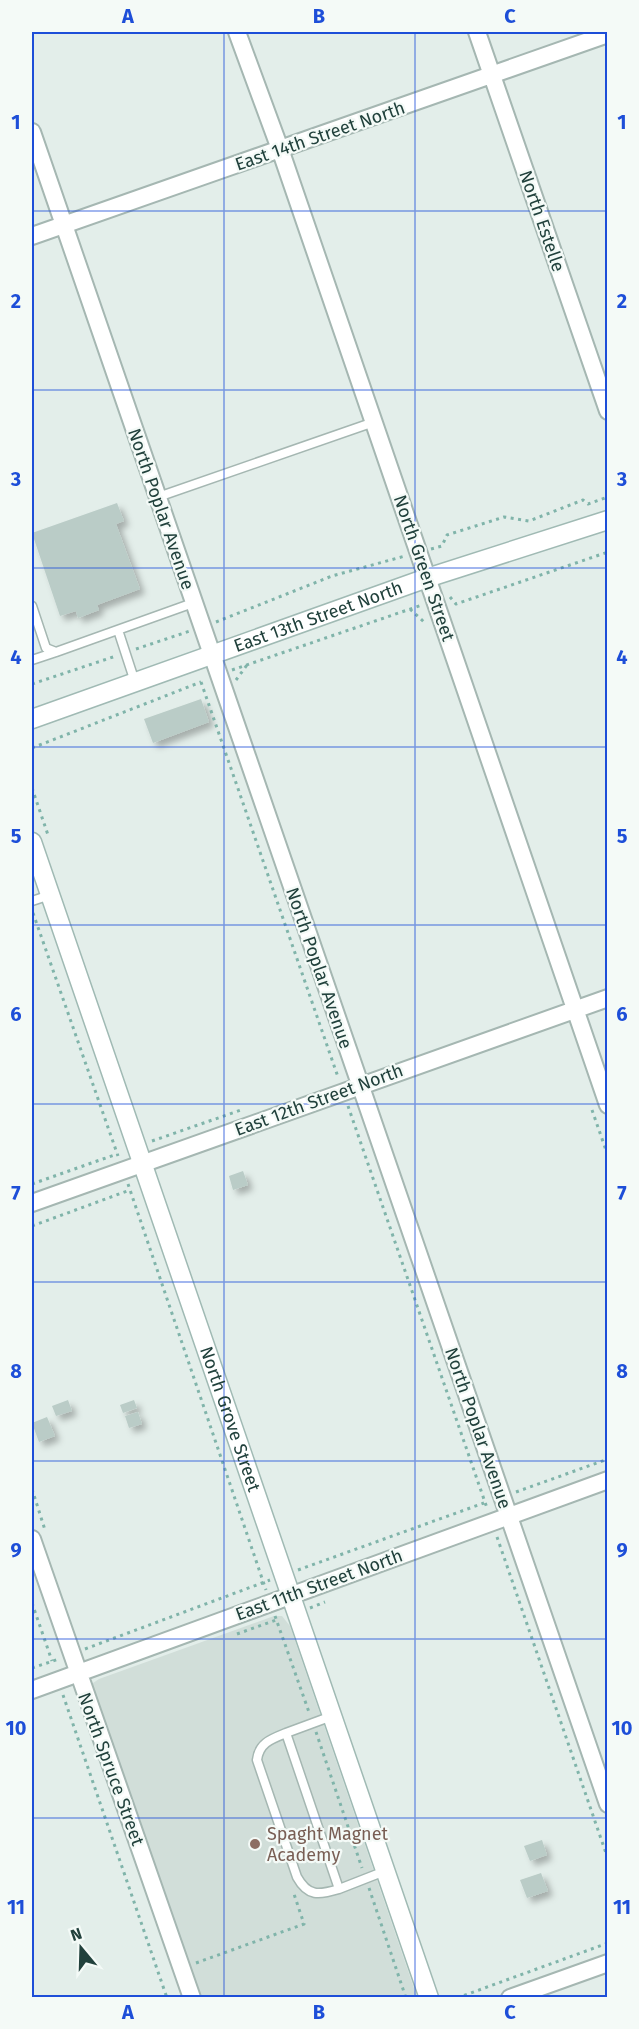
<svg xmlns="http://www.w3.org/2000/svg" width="639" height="2029" viewBox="0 0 639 2029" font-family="'Fira Sans',sans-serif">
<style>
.built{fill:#d1ded9}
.building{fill:#baccc7;filter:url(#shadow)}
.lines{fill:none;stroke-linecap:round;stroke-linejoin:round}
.lane-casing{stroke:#a5b7b2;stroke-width:11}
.street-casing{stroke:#a5b7b2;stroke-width:20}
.secondary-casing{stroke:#a0bab4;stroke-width:21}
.path{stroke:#80b4aa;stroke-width:3;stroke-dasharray:3 4.5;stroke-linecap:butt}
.lane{stroke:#fff;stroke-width:8}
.street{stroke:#fff;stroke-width:16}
.secondary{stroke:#fff;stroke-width:18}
.grid{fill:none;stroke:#1d4ed8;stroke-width:1.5;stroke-opacity:0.55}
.education-dot{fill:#8d6e63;stroke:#f4faf7;stroke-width:2}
.labels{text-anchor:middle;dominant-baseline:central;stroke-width:4.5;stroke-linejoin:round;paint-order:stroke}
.street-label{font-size:18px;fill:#21413c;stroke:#f4faf7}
.education-label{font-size:18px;fill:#785e54;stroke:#f4faf7;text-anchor:start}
.neatline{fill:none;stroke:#1d4ed8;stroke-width:2}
.grid-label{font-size:20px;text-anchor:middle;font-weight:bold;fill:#1d4ed8}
</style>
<defs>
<filter id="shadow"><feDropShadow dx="5" dy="5" stdDeviation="3" flood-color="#0004"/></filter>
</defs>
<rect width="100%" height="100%" fill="#e3eeea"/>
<!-- built -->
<path class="built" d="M274,1616H282L290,1626L417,1997H199L92,1690L93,1683L99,1679Z"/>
<!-- building -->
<path class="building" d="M117,503L124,521L116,524L140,589L97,605L99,610L78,618L76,611L60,616L32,533Z
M201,699L209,722L153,743L144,719Z
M243,1171L248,1185L233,1190L229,1176Z
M68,1400L72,1411L56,1416L52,1406Z
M134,1400L137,1408L123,1413L120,1405Z
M138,1412L142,1424L129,1428L125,1416Z
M47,1417L55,1436L39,1442L32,1423Z
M542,1840L547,1855L530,1861L524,1846Z
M541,1873L548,1891L527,1898L520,1880Z"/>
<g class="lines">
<defs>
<path id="lane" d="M158,497L374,422
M32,606L46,648L56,652L193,603
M118,630L135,682
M32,660L56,652
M32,901L50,895
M332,1716L286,1733L339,1889L385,1871
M286,1733C271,1739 259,1743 257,1760L297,1877C308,1897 319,1895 339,1889"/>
<path id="street" d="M237,32L280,149L608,1105
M477,32L608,411
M32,132L608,1804
M32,236L608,34
M32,1203L608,998
M32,1539L192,1998
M32,1690L608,1480
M510,1998L608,1963"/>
<g id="secondary">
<path id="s1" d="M32,719L427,578L608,520"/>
<path id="s2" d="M32,842L429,1998"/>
</g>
</defs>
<!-- lane casing -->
<use href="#lane" class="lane-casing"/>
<!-- street casing -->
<use href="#street" class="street-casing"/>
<!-- secondary casing -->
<use href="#secondary" class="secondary-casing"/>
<!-- path -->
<path class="path" d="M431,549L442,546L447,535L504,517L529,521L583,500L588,504L608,497
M450,597L456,604L608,552
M410,609L424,622
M216,622L332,576L405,556
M136,649L190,631
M232,670L422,605
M236,680L247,665
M201,682L338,1077
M32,684L116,656
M32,748L201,682
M32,788L48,835
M33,913L118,1156
M348,1106L487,1508
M592,1110L608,1156
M152,1141L241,1110
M32,1184L117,1154
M128,1184L266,1590
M32,1226L130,1190
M32,1489L45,1530
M516,1492L608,1459
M497,1537L608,1859
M298,1570L484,1503
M32,1603L52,1661
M310,1608L325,1602
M275,1616L310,1715
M237,1634L276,1620
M85,1649L270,1580
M32,1668L59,1659
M63,1695L167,1998
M316,1732L362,1868
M369,1888L406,1998
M196,1963L304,1924L293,1891
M457,1998L608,1943"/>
<!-- lane -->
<use href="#lane" class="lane"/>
<!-- street -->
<use href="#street" class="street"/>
<!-- secondary -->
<use href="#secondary" class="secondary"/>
</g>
<!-- grid -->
<path class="grid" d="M224,32V1998M415,32V1998M32,211H608M32,390H608M32,568H608M32,747H608M32,925H608M32,1104H608M32,1282H608M32,1461H608M32,1639H608M32,1818H608"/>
<!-- markers -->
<circle class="education-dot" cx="255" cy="1844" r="6"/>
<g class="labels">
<!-- street labels -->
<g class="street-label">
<text transform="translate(320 136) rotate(-19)">East 14th Street North</text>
<text transform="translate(542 221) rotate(71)">North Estelle</text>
<text transform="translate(161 509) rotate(71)">North Poplar Avenue</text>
<text transform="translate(424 568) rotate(71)">North Green Street</text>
<text stroke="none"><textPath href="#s1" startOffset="304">East 13th Street North</textPath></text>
<text transform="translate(319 968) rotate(71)">North Poplar Avenue</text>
<text transform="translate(319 1100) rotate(-20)">East 12th Street North</text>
<text stroke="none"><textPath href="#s2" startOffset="610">North Grove Street</textPath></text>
<text transform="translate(478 1428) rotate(71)">North Poplar Avenue</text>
<text transform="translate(319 1585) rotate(-20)">East 11th Street North</text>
<text transform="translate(111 1769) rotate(70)">North Spruce Street</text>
</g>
<!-- education labels -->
<g class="education-label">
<text x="267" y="1834">Spaght Magnet<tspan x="267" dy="21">Academy</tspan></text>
</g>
</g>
<!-- border -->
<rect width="639" height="2029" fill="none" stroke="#f4faf7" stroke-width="66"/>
<!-- north arrow -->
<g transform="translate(81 1948) rotate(341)" stroke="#f4faf7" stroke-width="4.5" paint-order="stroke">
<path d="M0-4.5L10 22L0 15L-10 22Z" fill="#21413c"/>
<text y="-9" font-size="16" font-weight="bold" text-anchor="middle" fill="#21413c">N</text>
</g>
<rect x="33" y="33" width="573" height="1963" class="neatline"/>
<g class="grid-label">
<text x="128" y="23">A</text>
<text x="319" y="23">B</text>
<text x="510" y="23">C</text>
<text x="16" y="129">1</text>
<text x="622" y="129">1</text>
<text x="16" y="308">2</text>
<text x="622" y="308">2</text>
<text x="16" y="486">3</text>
<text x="622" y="486">3</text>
<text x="16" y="664">4</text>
<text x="622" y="664">4</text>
<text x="16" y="843">5</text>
<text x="622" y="843">5</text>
<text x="16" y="1021">6</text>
<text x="622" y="1021">6</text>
<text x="16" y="1200">7</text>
<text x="622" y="1200">7</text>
<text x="16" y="1378">8</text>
<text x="622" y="1378">8</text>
<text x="16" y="1557">9</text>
<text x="622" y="1557">9</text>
<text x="16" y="1735">10</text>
<text x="622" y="1735">10</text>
<text x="16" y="1914">11</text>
<text x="622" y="1914">11</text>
<text x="128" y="2019">A</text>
<text x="319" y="2019">B</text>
<text x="510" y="2019">C</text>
</g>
</svg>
